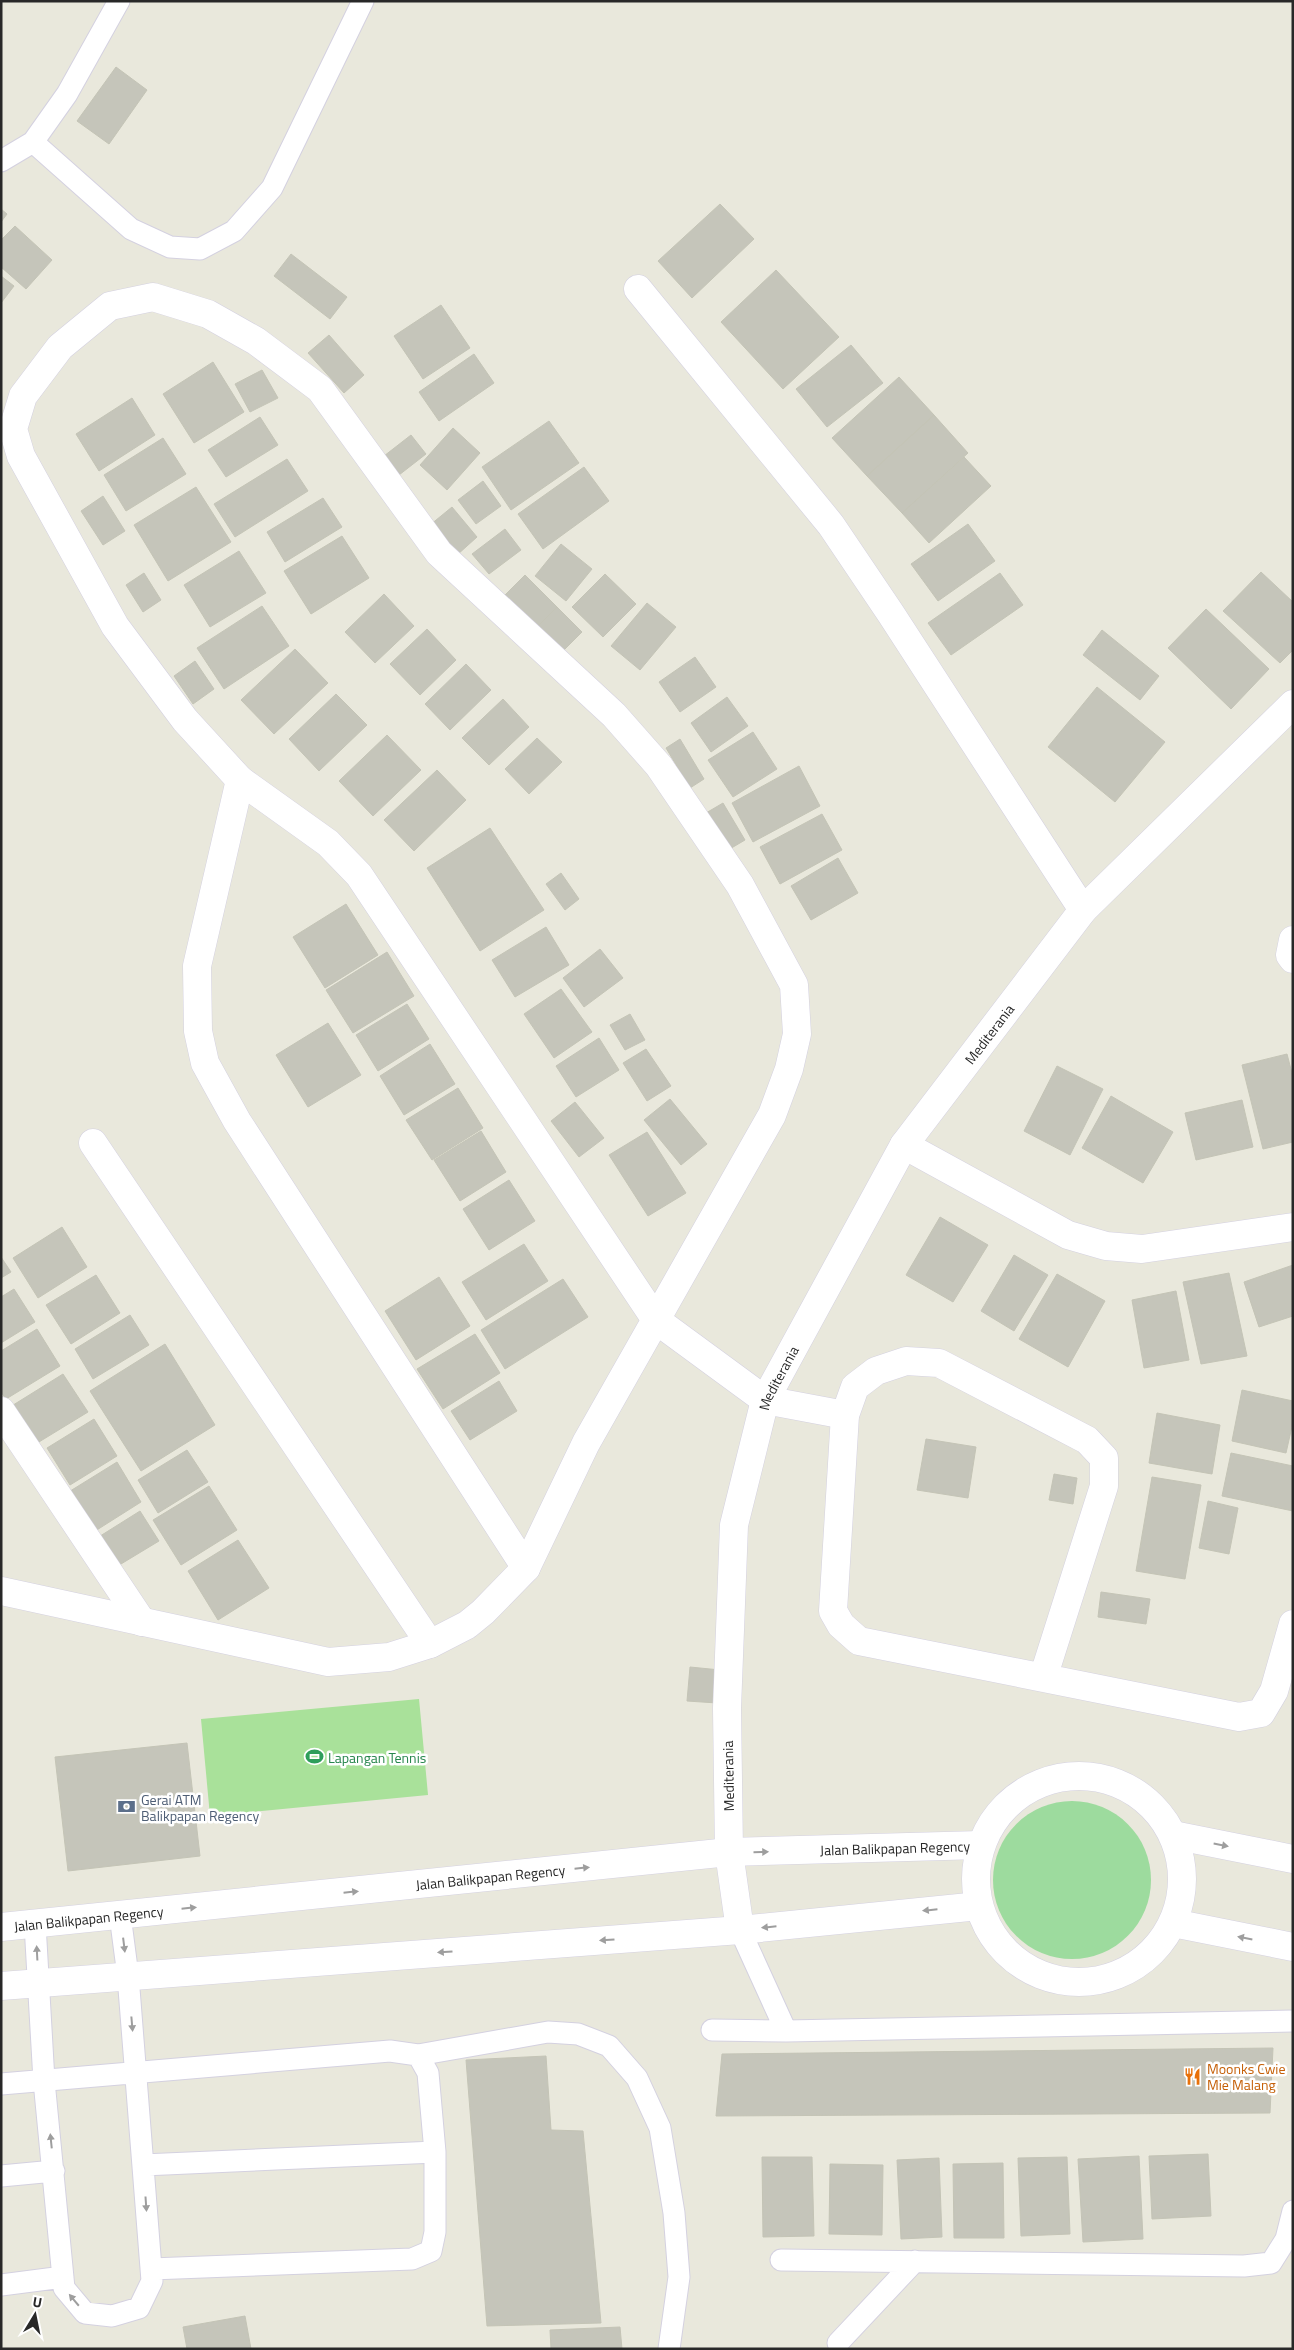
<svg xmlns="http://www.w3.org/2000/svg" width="1294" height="2350" viewBox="0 0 1294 2350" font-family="'Titillium Web',sans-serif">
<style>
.green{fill:#9ddb9e}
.pitch{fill:#a9e19a}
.building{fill:#c5c5ba;stroke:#c4c4b6}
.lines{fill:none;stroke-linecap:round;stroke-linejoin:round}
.service-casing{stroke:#d4d1e0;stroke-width:23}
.minor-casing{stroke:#d4d1e0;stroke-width:29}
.tertiary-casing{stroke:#d4d1e0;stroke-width:29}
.service{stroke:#fff;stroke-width:21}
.minor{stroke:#fff;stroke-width:28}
.tertiary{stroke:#fff;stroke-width:28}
.oneway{fill:#9e9e9e}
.labels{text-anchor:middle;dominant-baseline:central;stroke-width:5;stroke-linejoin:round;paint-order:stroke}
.street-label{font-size:14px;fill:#282828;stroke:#fff}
.leisure-label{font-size:14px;fill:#27864d;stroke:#fff;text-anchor:start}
.service-label{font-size:14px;fill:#4e5e75;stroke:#fff;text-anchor:start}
.food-label{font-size:14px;fill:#c56008;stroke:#fff;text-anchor:start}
</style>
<rect width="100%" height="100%" fill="#e9e8dc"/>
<!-- green -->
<path class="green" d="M993 1880a79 79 0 1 1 158 0a79 79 0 1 1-158 0Z"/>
<!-- pitch -->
<path class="pitch" d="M419,1699L428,1795L210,1816L201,1719Z"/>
<!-- building -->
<path class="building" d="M116,67L147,90L109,144L77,121Z
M720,204L754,239L692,298L658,261Z
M1,209L7,214L1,222Z
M15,226L52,260L26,289L1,267V240Z
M291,254L347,297L330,319L274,276Z
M776,270L839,337L783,389L721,322Z
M1,276L14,286L1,303Z
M441,305L470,348L423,379L394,336Z
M329,335L364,375L344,393L308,353Z
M851,345L883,383L827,427L796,389Z
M474,354L494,383L439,421L419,392Z
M213,362L244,412L194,443L163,394Z
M262,370L278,398L250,412L235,384Z
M899,377L934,415L867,476L832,438Z
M132,398L155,435L99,471L76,434Z
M934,415L968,453L902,513L867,476Z
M260,417L278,445L226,477L208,450Z
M549,421L579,463L511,510L482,467Z
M453,428L480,453L447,490L420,465Z
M411,435L426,454L399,475L384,456Z
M163,438L186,474L126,511L104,475Z
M964,457L991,486L929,543L902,513Z
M287,459L308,491L235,537L214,504Z
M584,467L609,501L543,549L518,514Z
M483,481L501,506L476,524L458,500Z
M196,487L231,542L168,581L134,525Z
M103,496L125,531L103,545L81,511Z
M323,498L342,527L285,562L267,532Z
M452,507L477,537L457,555L430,525Z
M968,524L995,561L938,601L911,564Z
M505,529L521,550L489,574L472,554Z
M342,536L369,578L311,614L284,571Z
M561,544L592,569L566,601L535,576Z
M239,551L266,593L210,627L184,585Z
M1261,572L1293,602V650L1280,663L1223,611Z
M144,573L161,600L143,612L126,585Z
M1000,573L1023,605L951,655L928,623Z
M605,574L636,604L603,637L572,607Z
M525,575L557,607L537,627L505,595Z
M384,594L414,626L375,663L345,632Z
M647,603L676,627L640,670L611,646Z
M262,606L289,646L224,689L197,648Z
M557,607L582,632L562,652L537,627Z
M1206,609L1269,669L1231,709L1168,648Z
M427,629L456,660L420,695L390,664Z
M1102,630L1159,676L1140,700L1083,655Z
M295,649L328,683L274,734L241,700Z
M695,657L716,687L680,712L659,682Z
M195,661L214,689L193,704L174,676Z
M466,664L491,690L450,730L425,704Z
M1097,687L1165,742L1115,802L1048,747Z
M336,694L367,725L319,771L289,739Z
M727,697L748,726L711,752L691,723Z
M503,699L529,727L489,765L462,738Z
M753,732L777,769L733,797L708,760Z
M387,735L421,770L373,816L339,781Z
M537,738L562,762L529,794L505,769Z
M680,739L704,779L690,788L666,748Z
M799,766L820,806L753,842L732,803Z
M437,770L466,800L414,851L384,820Z
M723,803L745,840L728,850L706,813Z
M822,814L842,850L780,884L760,847Z
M490,828L544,910L480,951L427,868Z
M838,858L858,893L811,920L791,886Z
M561,873L579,899L565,910L546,884Z
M346,904L378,955L325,988L293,937Z
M546,927L569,965L515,997L492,960Z
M600,949L623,978L584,1007L563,978Z
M387,952L414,996L353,1033L326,990Z
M561,989L592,1032L554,1058L524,1014Z
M407,1004L429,1039L378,1071L356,1035Z
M630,1014L645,1040L625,1050L610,1025Z
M328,1023L361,1075L308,1107L276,1055Z
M599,1038L619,1070L576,1097L556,1066Z
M430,1044L455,1084L404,1115L380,1076Z
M646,1049L671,1086L647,1101L623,1063Z
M1287,1054L1293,1077V1142L1263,1149L1242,1065Z
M1057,1066L1103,1089L1070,1155L1024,1131Z
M458,1088L483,1128L432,1160L406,1120Z
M1111,1096L1173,1132L1143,1183L1082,1148Z
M670,1099L707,1144L681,1165L644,1120Z
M1242,1100L1253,1147L1196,1160L1185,1113Z
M575,1102L604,1138L579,1157L551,1121Z
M481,1131L506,1172L460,1201L434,1160Z
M647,1132L686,1193L648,1216L609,1155Z
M509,1180L535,1221L489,1250L463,1209Z
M940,1217L988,1245L953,1302L906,1275Z
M62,1227L87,1267L38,1298L13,1258Z
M524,1244L548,1281L486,1320L462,1282Z
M1014,1255L1048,1275L1014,1331L981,1311Z
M1,1257L11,1272L1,1278Z
M1293,1265V1316L1259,1327L1244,1282Z
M1229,1273L1247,1356L1201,1364L1183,1282Z
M1057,1274L1105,1301L1068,1367L1019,1339Z
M96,1275L120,1313L71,1344L46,1305Z
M439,1277L470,1326L416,1360L385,1311Z
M563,1279L588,1317L505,1369L481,1330Z
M14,1289L35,1322L1,1343V1297Z
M1176,1291L1189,1360L1144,1368L1132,1300Z
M130,1315L149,1345L93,1379L75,1349Z
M37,1329L60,1366L6,1399L1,1392V1351Z
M475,1334L500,1373L443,1409L417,1369Z
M165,1344L215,1425L141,1471L90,1391Z
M63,1374L88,1412L34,1445L10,1407Z
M499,1381L517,1411L470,1440L451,1411Z
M1242,1390L1293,1401V1422L1286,1453L1232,1441Z
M1157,1413L1220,1425L1212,1474L1149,1463Z
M94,1419L117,1456L70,1485L47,1448Z
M926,1439L976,1447L968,1498L917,1490Z
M187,1450L208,1482L158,1513L138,1480Z
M1231,1453L1293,1466V1511L1222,1496Z
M117,1462L141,1502L92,1533L67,1493Z
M1054,1474L1077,1478L1073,1504L1049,1500Z
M1152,1477L1201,1485L1185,1579L1136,1571Z
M209,1486L237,1530L181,1565L153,1520Z
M1208,1501L1238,1508L1229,1554L1199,1548Z
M140,1511L159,1541L116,1567L97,1538Z
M238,1540L269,1588L218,1620L188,1571Z
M1101,1592L1150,1599L1146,1624L1098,1617Z
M690,1667L720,1670L717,1703L687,1701Z
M187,1743L200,1856L68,1871L55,1757Z
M1273,2048L1270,2113L716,2116L722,2054Z
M546,2056L551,2130L583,2131L601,2323L487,2326L466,2060Z
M1208,2154L1211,2216L1152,2219L1149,2156Z
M1139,2156L1143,2239L1083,2242L1078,2159Z
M762,2157H812L814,2236L763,2237Z
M1067,2157L1070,2234L1021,2236L1018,2158Z
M939,2158L942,2237L901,2239L897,2160Z
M1003,2163L1004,2238H954L953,2164Z
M830,2164L883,2165L882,2235L829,2234Z
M245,2316L251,2349H187L183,2327Z
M620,2327L622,2349H551L550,2330Z"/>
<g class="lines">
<defs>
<path id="service" d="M33,142L131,229L170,247L200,249L234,231L272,188L363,1
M1,161L33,142L67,94L119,1
M35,1924L44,2081L64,2288L85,2313L112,2316L139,2308L152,2281L128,1976L120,1915
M740,1930L786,2031
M712,2030L786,2031L1293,2021
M418,2055L548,2032L578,2034L609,2046L637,2078L660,2128L674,2213L679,2277L669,2349
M1,2084L390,2051L418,2055L428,2073L435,2152V2232L431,2251L412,2259L151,2269
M143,2165L435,2152
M1,2176L54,2171
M781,2260L1244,2266L1271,2263L1286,2239L1293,2211
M1,2285L63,2277
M838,2343L915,2261"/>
<g id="minor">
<path d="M638,289L831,525L891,614L1083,910L1293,704"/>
<path d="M240,780L197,966L198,1031L205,1063L237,1121L526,1568"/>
<path d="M1293,940L1290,955L1293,959"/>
<path d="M93,1143L430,1644"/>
<path d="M904,1145L1068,1235L1106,1246L1142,1249L1293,1227"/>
<path d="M1,1411L142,1622"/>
<path d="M1,1591L328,1662L389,1657L430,1644L467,1625L483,1612L526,1568L586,1443L772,1115L789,1069L797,1034L794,985L740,885L659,766L614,715L439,553L320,389L256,341L208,314L153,297L110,306L60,347L23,396L13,429L21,456L115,626L185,720L240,780L328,843L359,875L656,1320L765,1400L845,1415"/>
<path d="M1043,1678L1104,1486V1458L1087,1440L939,1363L906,1361L876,1371L855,1387L845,1415L833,1611L841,1625L859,1641L1239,1717L1261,1713L1274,1691L1293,1624"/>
<path id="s1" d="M740,1930L729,1852L727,1708L734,1525L765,1400L904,1145L1083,910"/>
</g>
<g id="tertiary">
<circle cx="1079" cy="1879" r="103"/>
<path d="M1173,1835L1293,1859"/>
<path d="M1173,1923L1293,1947"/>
<path id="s2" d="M1,1927L729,1852L981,1845"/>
<path d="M1,1986L740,1930L979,1906"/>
</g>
</defs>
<!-- service casing -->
<use href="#service" class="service-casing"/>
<!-- minor casing -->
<use href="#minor" class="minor-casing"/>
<!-- tertiary casing -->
<use href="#tertiary" class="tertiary-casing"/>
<!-- service -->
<use href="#service" class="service"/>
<!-- minor -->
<use href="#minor" class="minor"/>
<!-- tertiary -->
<use href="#tertiary" class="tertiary"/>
</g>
<!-- one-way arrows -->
<defs><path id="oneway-solid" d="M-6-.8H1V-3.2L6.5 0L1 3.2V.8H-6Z" transform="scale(1.25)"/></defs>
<g class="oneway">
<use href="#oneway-solid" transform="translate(1221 1845) rotate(11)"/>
<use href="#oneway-solid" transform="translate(761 1852) rotate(-1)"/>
<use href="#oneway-solid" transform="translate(582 1868) rotate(-6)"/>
<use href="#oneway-solid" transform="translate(351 1892) rotate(-6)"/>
<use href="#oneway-solid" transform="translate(189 1908) rotate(-6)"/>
<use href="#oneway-solid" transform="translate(930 1910) rotate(174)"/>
<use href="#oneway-solid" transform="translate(769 1927) rotate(174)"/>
<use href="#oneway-solid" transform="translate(1245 1938) rotate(-169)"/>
<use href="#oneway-solid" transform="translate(607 1940) rotate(176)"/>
<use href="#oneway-solid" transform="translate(124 1945) rotate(83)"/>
<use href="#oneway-solid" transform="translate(445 1952) rotate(176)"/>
<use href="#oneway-solid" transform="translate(37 1953) rotate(-93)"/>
<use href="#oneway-solid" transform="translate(132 2024) rotate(85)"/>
<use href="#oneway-solid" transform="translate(51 2141) rotate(-96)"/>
<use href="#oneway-solid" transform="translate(146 2204) rotate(86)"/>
<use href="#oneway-solid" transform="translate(74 2300) rotate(-130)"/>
</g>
<!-- icons -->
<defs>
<symbol id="stadium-bare" viewBox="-9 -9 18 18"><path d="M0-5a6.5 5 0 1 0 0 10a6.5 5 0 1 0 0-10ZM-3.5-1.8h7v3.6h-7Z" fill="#2e9e5b" stroke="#fff" stroke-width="2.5" paint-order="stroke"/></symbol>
<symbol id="bank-bare" viewBox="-9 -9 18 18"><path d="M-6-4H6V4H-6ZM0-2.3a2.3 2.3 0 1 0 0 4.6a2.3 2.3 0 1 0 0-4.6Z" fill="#5c6f8a" stroke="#fff" stroke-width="2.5" paint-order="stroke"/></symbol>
<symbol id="restaurant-bare" viewBox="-9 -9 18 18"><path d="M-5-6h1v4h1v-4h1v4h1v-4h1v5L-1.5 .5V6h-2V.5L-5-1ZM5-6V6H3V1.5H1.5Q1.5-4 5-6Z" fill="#e8710a" stroke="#fff" stroke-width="2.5" paint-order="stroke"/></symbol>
</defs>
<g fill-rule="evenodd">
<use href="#stadium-bare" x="302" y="1744" width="25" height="25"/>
<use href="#bank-bare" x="114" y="1794" width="25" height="25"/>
<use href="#restaurant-bare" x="1180" y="2064" width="25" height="25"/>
</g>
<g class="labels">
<!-- street labels -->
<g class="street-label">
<text stroke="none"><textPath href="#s1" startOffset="965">Mediterania</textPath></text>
<text stroke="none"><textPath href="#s1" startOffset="560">Mediterania</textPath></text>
<text transform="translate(728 1776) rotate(-91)">Mediterania</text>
<text stroke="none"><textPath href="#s2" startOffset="898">Jalan Balikpapan Regency</textPath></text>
<text stroke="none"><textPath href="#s2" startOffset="492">Jalan Balikpapan Regency</textPath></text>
<text stroke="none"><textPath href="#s2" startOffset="88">Jalan Balikpapan Regency</textPath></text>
</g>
<!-- leisure labels -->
<g class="leisure-label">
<text x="328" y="1757">Lapangan Tennis</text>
</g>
<!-- service labels -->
<g class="service-label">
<text x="141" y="1799">Gerai ATM<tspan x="141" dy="16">Balikpapan Regency</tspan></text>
</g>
<!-- food labels -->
<g class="food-label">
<text x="1207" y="2068">Moonks Cwie<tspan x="1207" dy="16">Mie Malang</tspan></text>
</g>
</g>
<!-- border -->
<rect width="1294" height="2350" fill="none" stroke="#282828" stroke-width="5"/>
<!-- north arrow -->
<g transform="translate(35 2315) rotate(10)" stroke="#ffffff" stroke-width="4" paint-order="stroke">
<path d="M0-4L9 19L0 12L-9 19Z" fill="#282828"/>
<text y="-8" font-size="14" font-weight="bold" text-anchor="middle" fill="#282828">U</text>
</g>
</svg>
